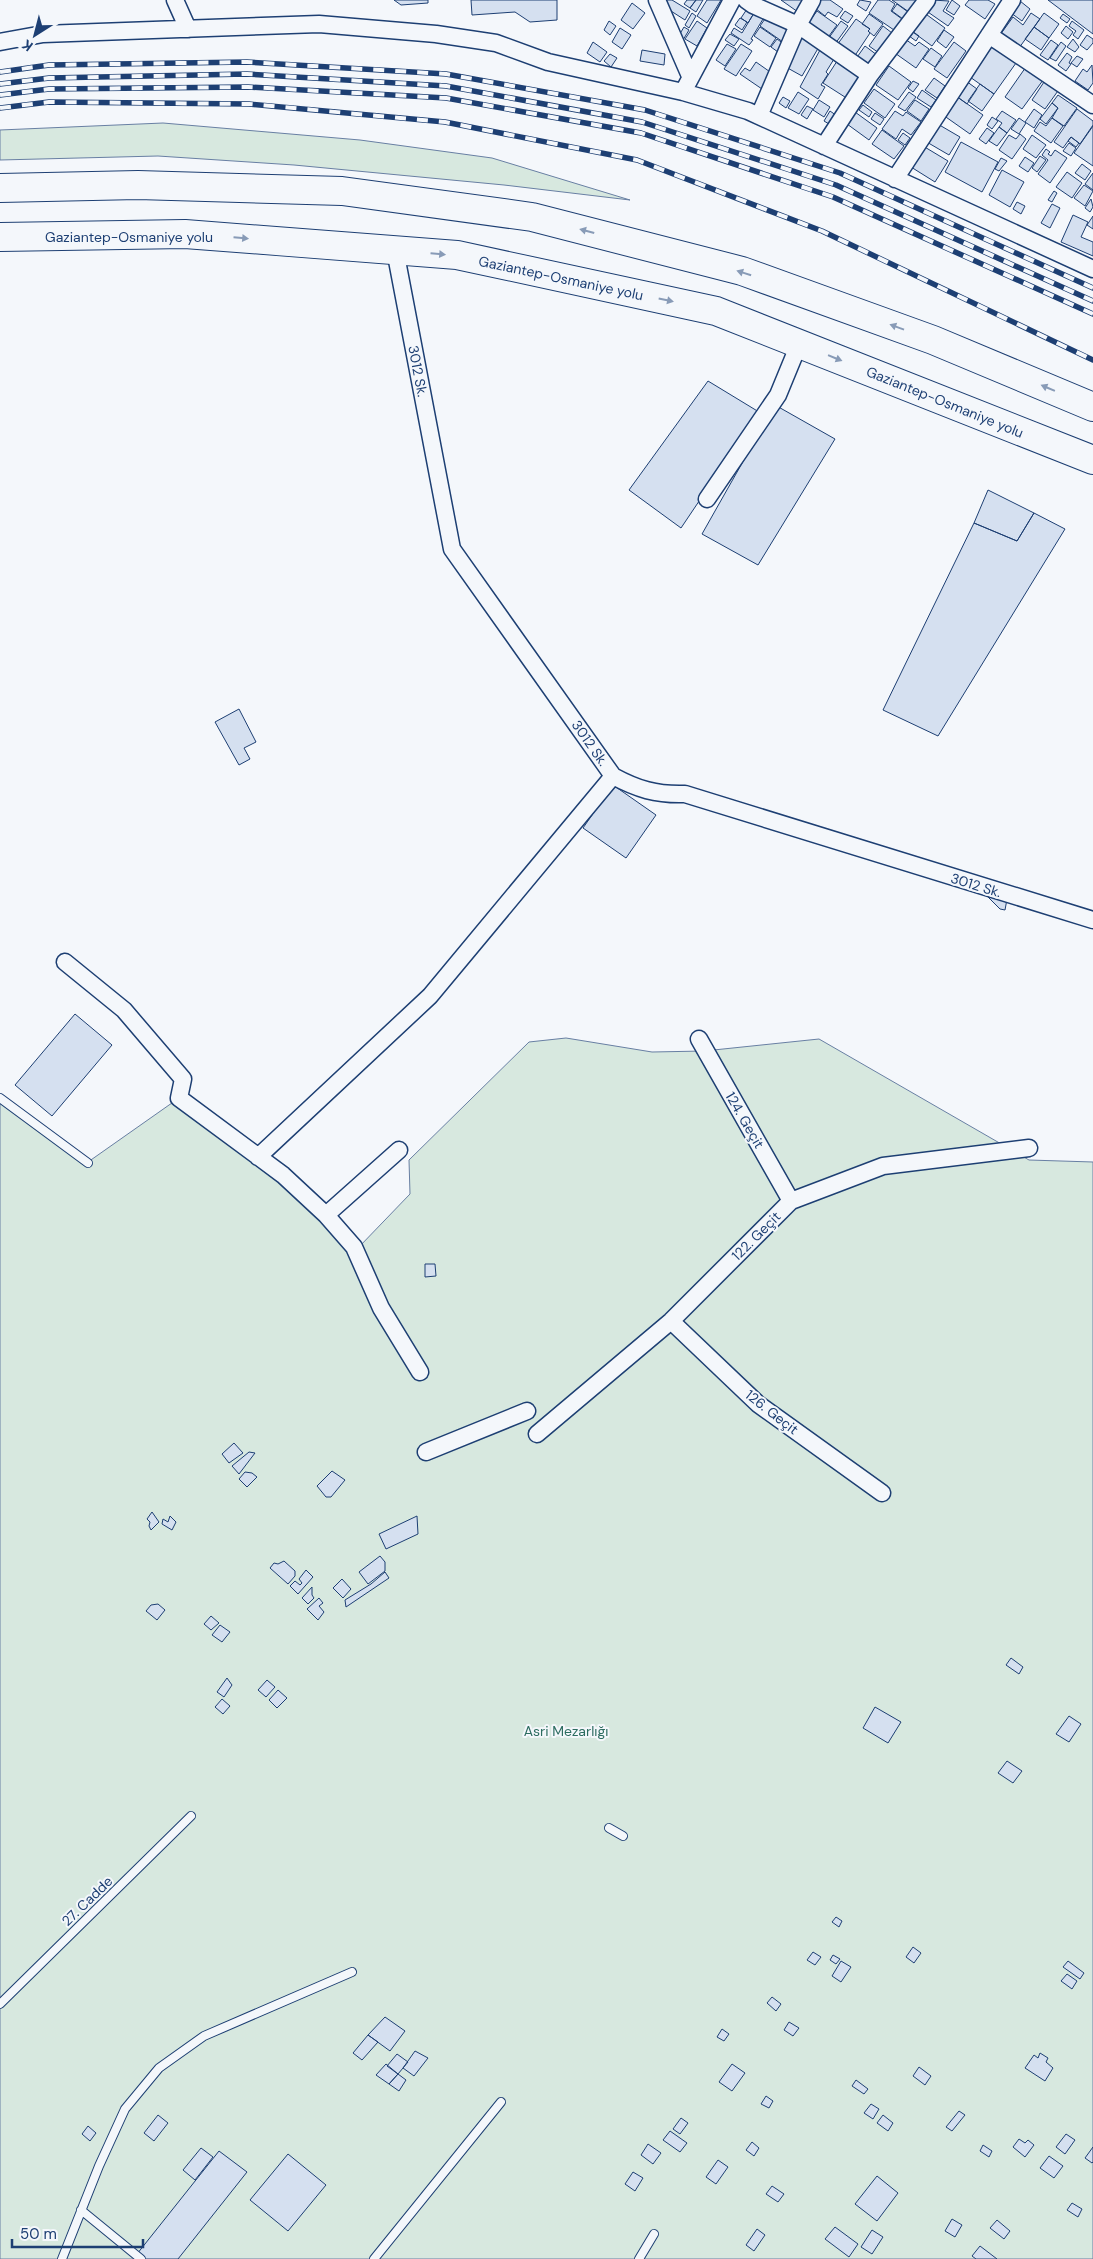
<svg xmlns="http://www.w3.org/2000/svg" width="1093" height="2259" viewBox="0 0 1093 2259" font-family="'DM Sans',sans-serif">
<style>
.green{fill:#d7e8df;stroke:#687fa3}
.building{fill:#d5e0f0;stroke:#1d3f73}
.lines{fill:none;stroke-linecap:round;stroke-linejoin:round}
.lane-casing{stroke:#1d3f73;stroke-width:10}
.street-casing{stroke:#1d3f73;stroke-width:19}
.highway-casing{stroke:#1d3f73;stroke-width:30}
.lane{stroke:#f4f7fb;stroke-width:8}
.street{stroke:#f4f7fb;stroke-width:16}
.highway{stroke:#f4f7fb;stroke-width:28}
.rail-casing{stroke:#1d3f73;stroke-width:5.5}
.rail{stroke:#f4f7fb;stroke-width:4;stroke-dasharray:11;stroke-linecap:butt}
.oneway{fill:#889bb7}
.labels{text-anchor:middle;dominant-baseline:central;stroke-width:4;stroke-linejoin:round;paint-order:stroke}
.street-label{font-size:14px;fill:#1d3f73;stroke:#f4f7fb}
.park-label{font-size:14px;fill:#2c6c60;stroke:#f4f7fb}
</style>
<rect width="100%" height="100%" fill="#f4f7fb"/>
<!-- green -->
<path class="green" d="M163,123L360,140L492,158L630,200L504,185L294,165L158,156L0,160V130Z
M566,1038L652,1052L704,1051L819,1039L1029,1160L1093,1162V2259H0V1099L88,1162L179,1098L358,1248L410,1194L409,1160L529,1042Z"/>
<!-- building -->
<path class="building" d="M394,0H428V3L401,5Z
M471,0H557V20L530,22L515,12L472,15Z
M663,0H672L690,11L685,20L660,4Z
M687,0H696L690,8L684,4Z
M696,0H703L696,12L690,8Z
M707,0H721L707,23L697,16Z
M781,0H807L798,12Z
M821,0H830L843,9L837,17L828,12L825,16L815,8Z
M860,0L871,2L866,11L857,5Z
M878,0H889L895,4L891,11L902,19L894,30L869,13Z
M892,0H917L909,12Z
M932,0L949,1L943,11L954,18L948,26L925,10Z
M952,0L960,6L954,15L946,10Z
M969,0H988L995,4L985,19L965,5Z
M1048,0H1093V34Z
M1020,1L1030,9L1022,21L1011,13Z
M632,3L645,13L633,29L621,20Z
M897,4L908,12L903,19L892,11Z
M747,9L754,13L748,23L741,18Z
M817,11L837,25L826,40L806,26Z
M845,11L853,16L848,23L840,18Z
M923,12L945,28L932,46L910,30Z
M692,13L696,16L689,28L685,25Z
M754,13L763,19L751,39L753,40L749,45L731,33L734,28L742,33Z
M1031,13L1040,19L1019,48L1000,35L1013,17L1023,25Z
M1044,13L1059,24L1049,38L1034,27Z
M869,14L883,24L874,36L868,31L870,29L862,24Z
M1063,14L1070,19L1067,23L1060,18Z
M767,16L791,30L783,42L760,26Z
M740,18L747,22L742,30L735,25Z
M856,19L870,29L868,31L870,33L854,57L837,45Z
M609,21L616,26L610,35L604,30Z
M697,21L707,28L697,46L685,39Z
M841,21L848,26L835,44L828,39Z
M1072,21L1084,30L1078,39L1073,35L1076,31L1069,26Z
M883,26L892,33L879,53L869,46Z
M1066,26L1073,32L1068,39L1061,33Z
M684,27L689,30L683,40L678,37Z
M760,27L776,38L770,47L754,36Z
M1034,27L1049,38L1041,50L1025,39Z
M620,28L631,35L622,49L612,42Z
M908,28L919,36L916,41L905,33Z
M944,30L954,37L946,48L937,41Z
M730,34L739,39L734,46L725,40Z
M802,35L820,45L802,76L784,66Z
M1087,35L1093,39V43L1087,50L1080,45Z
M902,37L915,46L919,42L929,49L916,68L892,51Z
M777,39L784,44L778,52L771,47Z
M1073,39L1079,47L1075,52L1067,47Z
M1051,40L1058,45L1048,60L1040,55Z
M593,42L607,52L600,62L587,53Z
M954,42L966,51L947,78L934,69Z
M1061,42L1066,46L1056,61L1050,58Z
M727,44L736,49L725,66L716,60Z
M741,44L752,51L736,76L724,69Z
M865,46L877,55L868,69L855,60Z
M992,46L1016,63L994,94L970,77Z
M931,48L942,56L935,67L923,59Z
M642,50L665,54L664,65L640,61Z
M820,50L834,59L826,72L828,74L821,85L825,87L818,99L800,87Z
M1067,53L1072,57L1069,63L1071,64L1066,71L1058,65Z
M610,54L617,58L611,67L604,61Z
M1077,56L1083,59L1077,67L1071,63Z
M839,58L864,74L848,99L823,83Z
M756,62L773,74L762,89L740,74L745,68L750,71Z
M1028,64L1046,76L1022,109L1005,97Z
M1092,65L1093,83L1088,90L1075,81L1083,69L1087,72Z
M889,66L911,82L898,100L876,85Z
M934,78L945,86L937,98L925,90Z
M1046,79L1060,88L1045,109L1032,100Z
M913,81L919,84L913,92L908,88Z
M966,81L977,89L967,104L956,96Z
M980,84L994,94L982,111L968,101Z
M874,89L895,104L885,118L864,103Z
M922,90L936,100L931,107L917,98Z
M798,92L809,99L799,114L788,108Z
M909,92L916,97L905,111L898,107Z
M1058,95L1077,108L1064,126L1052,118L1058,108L1052,103Z
M956,96L983,115L970,134L943,115Z
M783,97L790,101L786,108L779,103Z
M819,100L830,107L824,117L813,110Z
M915,100L929,109L921,121L907,111Z
M1052,103L1058,108L1046,124L1040,119Z
M863,105L872,112L869,117L859,110Z
M807,106L813,109L807,119L801,115Z
M1034,109L1042,115L1034,128L1025,122Z
M1077,109L1093,121V125L1080,144L1071,137L1063,148L1054,142Z
M830,111L840,118L834,127L824,121Z
M895,111L903,116L906,112L921,122L911,135L902,129L896,139L882,129Z
M1002,111L1016,120L1007,133L999,127L1002,123L996,119Z
M855,112L877,128L869,140L847,124Z
M875,113L884,119L880,125L871,119Z
M992,117L998,121L992,129L987,125Z
M1019,118L1026,123L1019,134L1011,129Z
M1052,118L1063,126L1051,143L1034,131L1040,122L1046,126Z
M936,123L960,137L949,155L925,141Z
M1093,126V166L1074,153Z
M999,127L1007,133L997,146L989,141Z
M987,128L994,133L986,144L979,139Z
M882,130L904,146L894,159L872,144Z
M903,133L910,138L905,145L898,140Z
M1020,134L1026,139L1012,159L999,150L1009,135L1016,139Z
M1032,135L1046,145L1036,158L1023,149Z
M1071,137L1079,143L1076,147L1068,141Z
M961,142L998,162L982,192L945,172Z
M1069,143L1076,148L1071,156L1063,151Z
M923,146L948,161L935,182L911,167Z
M1046,149L1050,152L1048,154L1051,156L1055,150L1067,158L1050,183L1038,174L1048,160L1042,155Z
M1040,156L1046,160L1037,172L1032,168Z
M1025,157L1034,163L1028,172L1019,166Z
M1001,158L1007,161L999,171L995,169Z
M1082,164L1091,171L1085,180L1075,173Z
M1002,170L1024,182L1010,207L989,195Z
M1067,172L1082,183L1072,198L1056,187Z
M1093,173V190L1085,184Z
M1084,185L1093,191L1085,206L1074,198Z
M1054,191L1057,193L1052,202L1048,200Z
M1091,199L1093,207L1090,212L1085,208Z
M1017,202L1025,206L1021,214L1013,209Z
M1052,204L1060,208L1050,228L1041,223Z
M1073,215L1088,222L1081,237L1093,242V256L1061,242Z
M1093,216V229L1087,225Z
M708,381L759,412L681,528L629,490Z
M775,405L835,439L758,565L702,534Z
M988,490L1034,513L1017,541L974,523Z
M1034,513L1065,529L938,736L883,710L974,523L1017,541Z
M239,709L256,742L244,748L250,759L239,765L215,722Z
M613,785L656,815L626,858L583,828Z
M988,897L1007,899L1005,910L1000,909Z
M75,1014L112,1045L52,1116L15,1085Z
M425,1264H435L436,1276L425,1277Z
M234,1443L243,1453L229,1463L222,1454Z
M249,1452L255,1453L239,1474L232,1466Z
M332,1471L345,1480L331,1497H326L317,1486Z
M245,1472L252,1473L257,1477L247,1487L239,1479Z
M152,1512L159,1522L151,1530L149,1526L150,1522L147,1519Z
M170,1516L176,1522L172,1530L162,1524L163,1519L168,1522Z
M417,1516L418,1534L386,1549L379,1534Z
M380,1556L385,1562V1571L368,1584L359,1572Z
M284,1561L295,1571V1576L288,1584L270,1568L274,1563L278,1564Z
M306,1570L313,1577L298,1594L290,1586L295,1581L300,1585L302,1583L299,1579Z
M385,1572L389,1578L346,1607L345,1600L371,1584Z
M342,1579L351,1589L343,1598L333,1588Z
M312,1587V1595L314,1598L308,1604L302,1598Z
M319,1598L323,1603L319,1606L324,1612L318,1620L307,1609Z
M158,1604L165,1610L157,1620L146,1611L151,1605Z
M211,1616L219,1623L211,1630L204,1624Z
M220,1625L230,1632L222,1642L212,1635Z
M1011,1658L1023,1667L1019,1674L1006,1665Z
M227,1678L232,1685L224,1697L217,1692Z
M267,1680L275,1687L266,1697L258,1690Z
M278,1690L287,1698L277,1708L269,1700Z
M222,1699L230,1706L223,1714L215,1707Z
M875,1707L901,1722L888,1743L863,1728Z
M1069,1716L1081,1724L1069,1742L1056,1734Z
M1007,1761L1022,1771L1013,1783L998,1773Z
M836,1917L842,1921L839,1927L832,1922Z
M913,1947L921,1953L914,1963L906,1957Z
M813,1952L821,1957L815,1965L807,1960Z
M833,1955L840,1959L836,1964L830,1960Z
M841,1961L851,1967L841,1982L832,1976Z
M1068,1961L1084,1973L1080,1979L1063,1967Z
M1067,1974L1077,1981L1072,1989L1061,1981Z
M772,1997L781,2004L776,2011L767,2003Z
M385,2017L405,2031L390,2051L368,2035Z
M789,2022L799,2028L793,2036L784,2030Z
M722,2029L729,2034L724,2041L717,2037Z
M368,2035L378,2042L362,2060L353,2053Z
M415,2051L428,2058L414,2076L403,2068Z
M1040,2053L1048,2058L1046,2062L1053,2068L1045,2081L1025,2068L1034,2055L1038,2058Z
M397,2054L408,2062L398,2074L387,2066Z
M386,2064L398,2074L389,2084L376,2075Z
M732,2064L745,2073L732,2091L719,2082Z
M919,2067L931,2076L925,2085L913,2076Z
M398,2074L406,2080L399,2091L389,2084Z
M856,2080L868,2089L864,2094L852,2086Z
M766,2096L773,2101L769,2108L761,2104Z
M871,2104L879,2109L873,2119L864,2113Z
M959,2111L965,2115L952,2131L946,2127Z
M158,2115L168,2123L154,2141L144,2133Z
M883,2115L893,2123L888,2131L877,2123Z
M681,2118L688,2123L680,2134L673,2129Z
M88,2126L96,2133L90,2141L82,2134Z
M670,2131L687,2143L680,2152L663,2140Z
M1066,2134L1075,2140L1065,2154L1056,2147Z
M1019,2139L1025,2143L1028,2140L1034,2145L1025,2157L1013,2147Z
M752,2142L759,2148L754,2156L746,2150Z
M648,2144L661,2153L653,2164L641,2155Z
M983,2145L992,2151L989,2157L980,2151Z
M1093,2147V2162L1092,2163L1085,2158Z
M201,2148L213,2157L195,2180L183,2170Z
M219,2151L247,2172L178,2259H144L137,2254Z
M288,2154L326,2185L288,2231L250,2200Z
M1049,2156L1063,2166L1054,2178L1040,2168Z
M718,2160L728,2167L716,2184L706,2177Z
M633,2172L643,2178L635,2191L625,2184Z
M877,2176L898,2193L877,2221L855,2204Z
M772,2186L784,2194L778,2202L766,2194Z
M1072,2203L1082,2209L1078,2217L1067,2210Z
M952,2219L962,2225L955,2237L945,2231Z
M997,2220L1010,2231L1004,2239L990,2228Z
M835,2227L858,2244L849,2257L825,2239Z
M757,2229L765,2235L754,2251L746,2245Z
M872,2230L883,2237L872,2254L861,2247Z
M980,2246L997,2259H976L972,2256Z"/>
<g class="lines">
<defs>
<path id="lane" d="M0,1098L88,1163
M609,1828L623,1836
M0,2004L191,1816
M81,2210L141,2259
M62,2259L99,2166L125,2109L159,2068L204,2036L352,1972
M374,2259L501,2102
M639,2259L654,2234"/>
<path id="street" d="M175,0L188,29
M657,0L690,76
M746,0L753,5L798,25L870,75
M989,35L1093,105
M0,42L43,34L319,24L436,34L496,43L548,62L683,92L748,111L1093,269
M683,92L732,0
M759,116L798,25L812,0
M824,146L870,75L927,0
M895,179L1012,0
M395,250L452,549L613,776C637,789 656,795 685,794L1093,920
M707,499L778,395L799,344
M65,962L124,1010L183,1079L179,1098L283,1175L326,1215L354,1247L381,1308L420,1372
M699,1039L791,1201
M258,1157L430,996L613,776
M326,1215L399,1150
M671,1321L758,1404L882,1493
M537,1434L671,1321L791,1201L883,1166L1029,1148
M426,1452L527,1411"/>
<path id="highway" d="M0,188L138,185L342,191L532,217L742,271L933,340L1093,407
M0,237L185,234L457,255L716,311L1093,460"/>
</defs>
<!-- lane casing -->
<use href="#lane" class="lane-casing"/>
<!-- street casing -->
<use href="#street" class="street-casing"/>
<!-- highway casing -->
<use href="#highway" class="highway-casing"/>
<!-- lane -->
<use href="#lane" class="lane"/>
<!-- street -->
<use href="#street" class="street"/>
<!-- highway -->
<use href="#highway" class="highway"/>
<defs>
<path id="rail" d="M0,72L49,65L247,62L446,74L645,110L840,173L1093,288
M0,84L49,78L247,74L446,86L642,122L836,185L1093,301
M0,95L49,89L248,87L446,98L641,133L833,197L1093,314
M0,108L49,102L249,104L445,122L637,160L822,231L1093,360"/>
</defs>
<!-- rail casing -->
<use href="#rail" class="rail-casing"/>
<!-- rail -->
<use href="#rail" class="rail"/>
</g>
<!-- one-way arrows -->
<defs><path id="oneway-solid" d="M-6-.8H1V-3.2L6.5 0L1 3.2V.8H-6Z" transform="scale(1.25)"/></defs>
<g class="oneway">
<use href="#oneway-solid" transform="translate(587 231) rotate(-165)"/>
<use href="#oneway-solid" transform="translate(241 238) rotate(5)"/>
<use href="#oneway-solid" transform="translate(438 254) rotate(5)"/>
<use href="#oneway-solid" transform="translate(744 273) rotate(-162)"/>
<use href="#oneway-solid" transform="translate(666 300) rotate(12)"/>
<use href="#oneway-solid" transform="translate(897 327) rotate(-160)"/>
<use href="#oneway-solid" transform="translate(835 358) rotate(22)"/>
<use href="#oneway-solid" transform="translate(1048 388) rotate(-157)"/>
</g>
<g class="labels">
<!-- street labels -->
<g class="street-label">
<text x="129" y="237">Gaziantep-Osmaniye yolu</text>
<text transform="translate(561 278) rotate(12)">Gaziantep-Osmaniye yolu</text>
<text transform="translate(418 371) rotate(79)">3012 Sk.</text>
<text transform="translate(945 402) rotate(22)">Gaziantep-Osmaniye yolu</text>
<text transform="translate(590 743) rotate(55)">3012 Sk.</text>
<text transform="translate(976 885) rotate(17)">3012 Sk.</text>
<text transform="translate(745 1120) rotate(60)">124. Geçit</text>
<text transform="translate(756 1236) rotate(-45)">122. Geçit</text>
<text transform="translate(772 1412) rotate(38)">126. Geçit</text>
<text transform="translate(87 1901) rotate(-44)">27. Cadde</text>
</g>
<!-- park labels -->
<g class="park-label">
<text x="566" y="1731">Asri Mezarlığı</text>
</g>
</g>
<!-- north arrow -->
<g transform="translate(35 35) rotate(216)" stroke="#f4f7fb" stroke-width="4" paint-order="stroke">
<path d="M0-4L9 19L0 12L-9 19Z" fill="#1d3f73"/>
<text y="-8" font-size="14" font-weight="bold" text-anchor="middle" fill="#1d3f73">K</text>
</g>
<!-- scale -->
<path d="M12 2239v8h131v-8" fill="none" stroke="#1d3f73" stroke-width="2.5"/>
<text x="20" y="2239" font-size="15" fill="#1d3f73" stroke="#f4f7fb" stroke-width="4" paint-order="stroke">50 m</text>
</svg>
